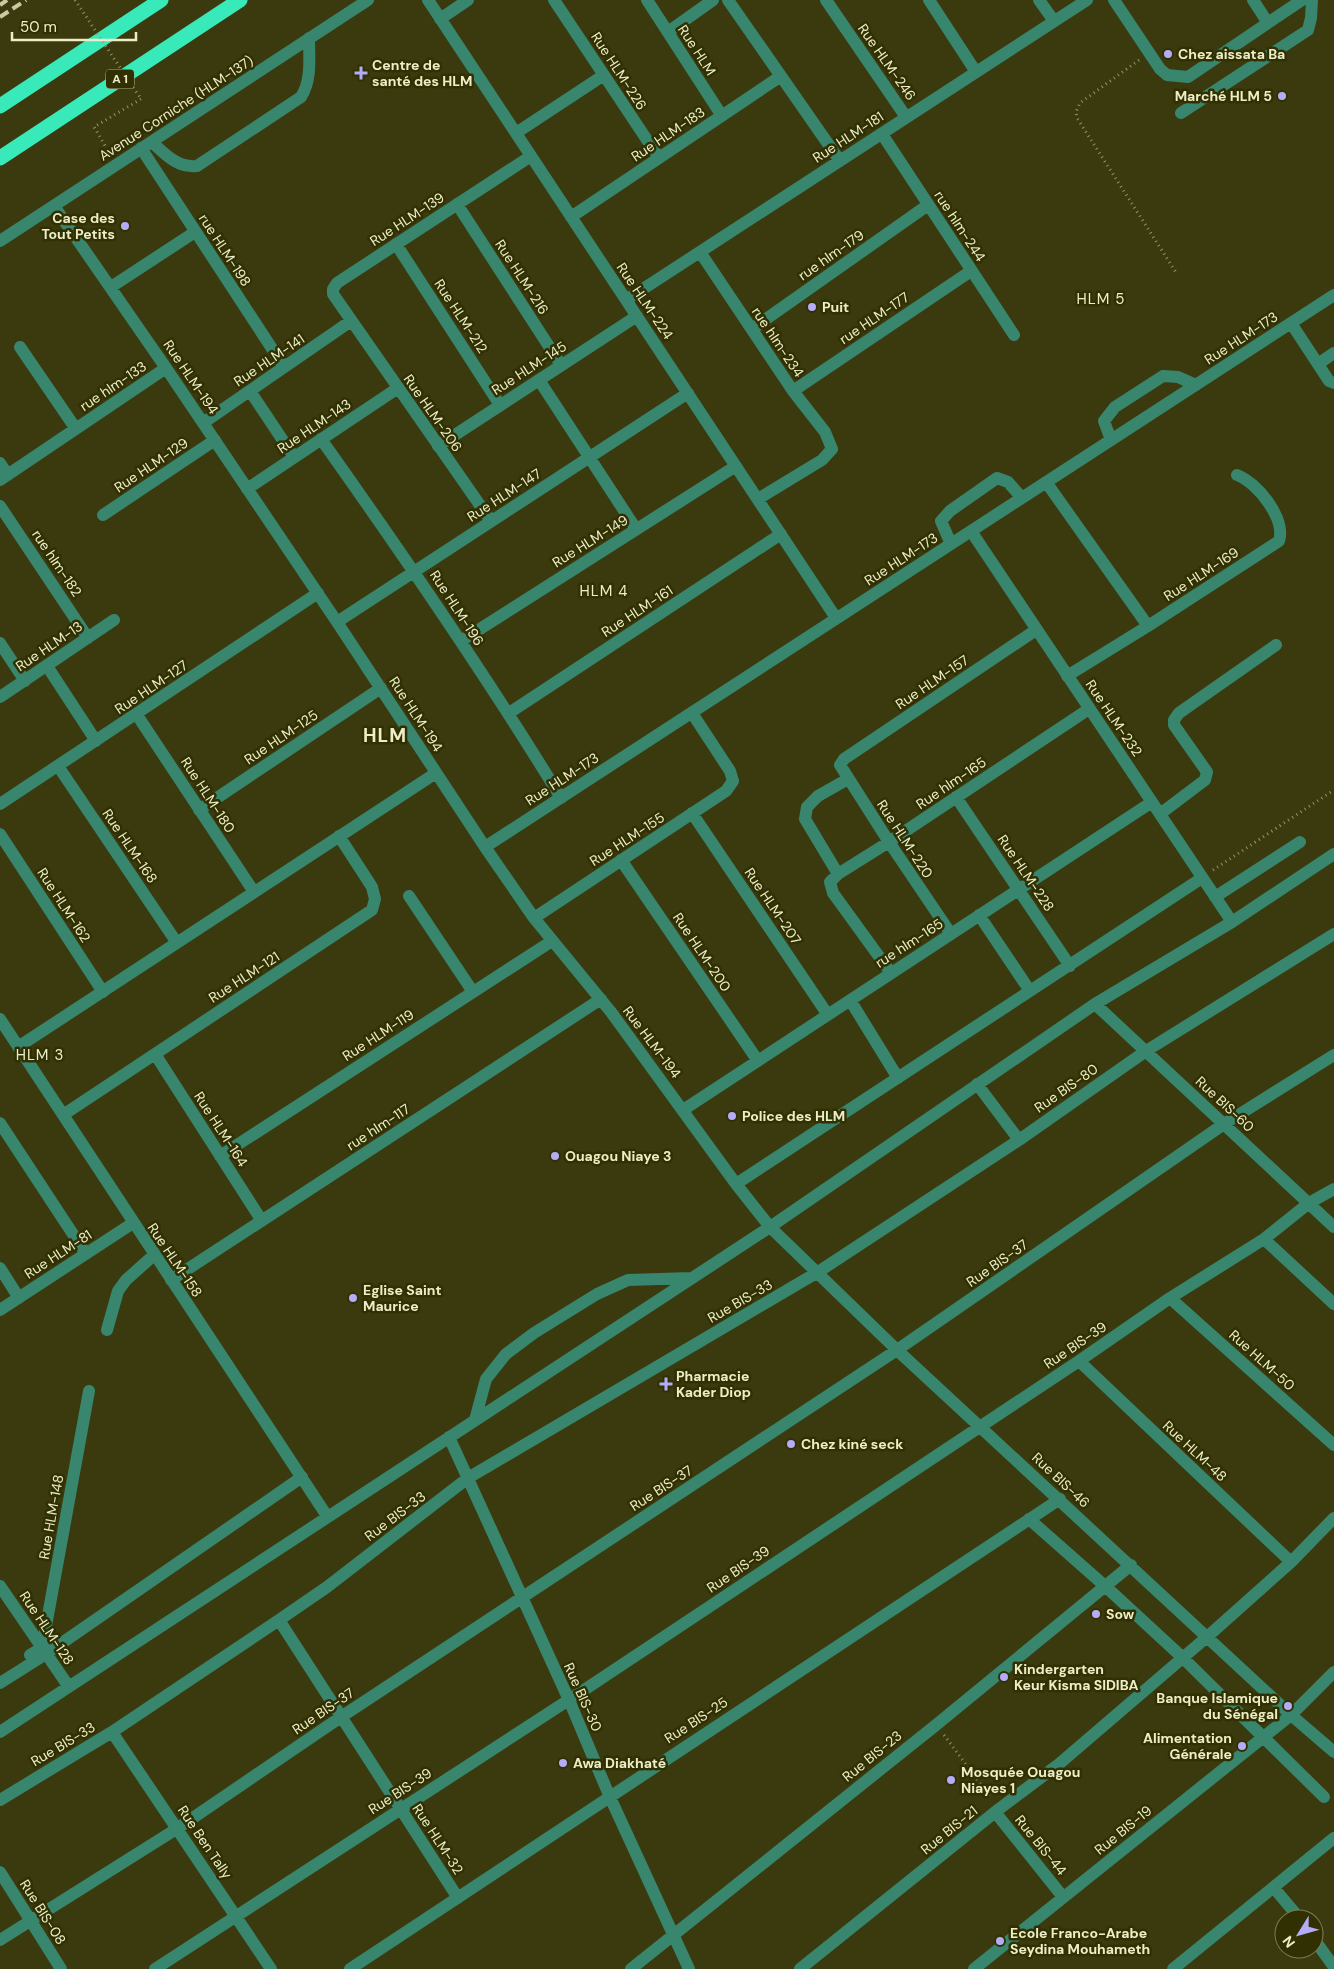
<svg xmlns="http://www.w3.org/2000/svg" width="1334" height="1969" viewBox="0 0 1334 1969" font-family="'DM Sans',sans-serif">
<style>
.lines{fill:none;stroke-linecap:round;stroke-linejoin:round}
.path{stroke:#94946b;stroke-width:3;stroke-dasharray:1 4;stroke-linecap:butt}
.minor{stroke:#37866d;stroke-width:12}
.highway{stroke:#38eaba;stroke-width:15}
.rail{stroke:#c9caa2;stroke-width:4;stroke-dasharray:10 5;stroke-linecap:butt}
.path-bridge{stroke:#94946b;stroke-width:3;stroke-dasharray:1 4;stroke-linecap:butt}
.poi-dot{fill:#b5acf8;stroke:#303003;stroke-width:2}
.labels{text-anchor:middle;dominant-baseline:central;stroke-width:5;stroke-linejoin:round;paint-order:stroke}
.shield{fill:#303003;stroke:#b4b58c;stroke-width:1}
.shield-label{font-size:12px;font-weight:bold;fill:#edeec7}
.street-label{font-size:14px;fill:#edeec7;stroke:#303003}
.poi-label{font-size:14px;font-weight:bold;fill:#edeec7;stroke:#303003;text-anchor:start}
.neighbourhood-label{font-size:15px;letter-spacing:1px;fill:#edeec7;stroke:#303003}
.district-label{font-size:19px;font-weight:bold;letter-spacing:1px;fill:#edeec7;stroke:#303003}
</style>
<rect width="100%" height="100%" fill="#3a3a0e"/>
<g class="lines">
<!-- path -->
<path class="path" d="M1139,60L1080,103L1076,112L1077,118L1177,274
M110,154L94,127L141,99
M1213,870L1334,790
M944,1735L991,1798"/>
<!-- minor -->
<path class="minor" d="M428,0L836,618
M554,0L659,158
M647,0L722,116
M728,0L840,161
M826,0L906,117
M929,0L976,72
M1039,0L1054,21
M1114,0L1160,69L1167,75L1188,77L1302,0
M1253,0L1268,23
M440,19L468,0
M668,32L713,0
M1181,113L1308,30L1311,18L1312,0
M516,133L604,75
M882,134L1014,335
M152,142C165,154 177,168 197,166L301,97C312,80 309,58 309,38
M141,148L284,367
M457,204L561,365
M54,206L166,368L337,622L485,847L534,918L611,1012L736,1184L770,1227L897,1350L1291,1715L1334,1752
M571,217L781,76
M0,241L368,0
M396,244L500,405
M700,252L793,391L825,432L832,449L822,460L758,499
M111,287L195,232
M626,300L1087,0
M1291,323L1329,381L1334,383
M752,329L928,205
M20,347L76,429
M1318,364L1334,353
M539,380L636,529
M250,391L294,457
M793,391L971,271
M203,423L351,321
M321,439C404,556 486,675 561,798
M1111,440L1104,421L1115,407L1163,376L1178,377L1196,385
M438,446L637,316
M0,463L8,475
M0,480L166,368
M1046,482L1148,626
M247,489L398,388
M0,506L88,638
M103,515L215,440
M491,521L333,294V289L337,283L531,156
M971,531L1232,922
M951,544L941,521L950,511L997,478L1008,482L1022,498
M337,622L688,393
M461,641L736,466
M0,643L25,681
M47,666L96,741
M1067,676L1148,626L1279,541C1286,519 1258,483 1237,475
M0,697L114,620
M509,713L781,534
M137,715L254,892
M58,766L177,943
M956,797L1070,966
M0,804L318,593
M199,810L381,688
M692,813L828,1015
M1160,814L1205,780L1207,772L1174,725V720L1179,713L1276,645
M0,834L103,992
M485,847L1334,295
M621,860L758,1061
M838,874L805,819L807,807L818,796L848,779
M409,896L473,992
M1215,897L1300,842
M979,915L1030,991
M534,918L726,791L733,781L730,771L692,713
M951,934L889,842L840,765L844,759L1036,630
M891,973L833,893L830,882L838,874L889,842L1089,709
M850,1000L898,1078
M1095,1004L1334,1227
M0,1019L327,1516
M18,1047L436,773
M155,1054L262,1221
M977,1084L1019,1140
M683,1110L1152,802
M63,1115L372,910L375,899L372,887L339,836
M0,1123L86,1254
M220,1156L552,941
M736,1184L1202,878
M1264,1239L1334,1304
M0,1268L19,1298
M171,1280L601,999
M1170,1298L1334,1445
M0,1310L133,1223
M107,1330L118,1291L126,1280L154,1255
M1079,1361L1291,1562
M475,1420L486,1379L506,1354L534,1333L597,1294L628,1280L691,1278
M449,1437L569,1700L609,1795L689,1969
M1029,1519L1105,1586L1182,1657L1324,1797
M0,1586L69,1687
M279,1620L458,1898
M30,1655L42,1648L89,1391
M0,1683L46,1654L302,1477
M0,1732L770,1227L1095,1004L1232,922L1334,854
M112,1732L271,1969
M0,1800L112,1732L279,1620L327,1587L468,1478L818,1272L1019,1140L1146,1051L1334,934
M995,1812L1063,1897
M0,1872L61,1969
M1274,1888L1300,1919
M1314,1939L1334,1967
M0,1940L178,1828L341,1717L897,1350L1224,1124L1334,1055
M155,1969L581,1692L1079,1361L1170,1298L1264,1239L1309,1203L1334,1189
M350,1969L1060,1499
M631,1969L936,1725L1131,1565
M800,1969L999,1809L1059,1764L1207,1637L1291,1562L1334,1518
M974,1969L1291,1715L1334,1672
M1173,1969L1334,1838"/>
<!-- highway -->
<path class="highway" d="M0,106L161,0
M0,158L240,0"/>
<!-- rail -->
<path class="rail" d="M0,5L7,0
M0,17L26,0"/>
<!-- path-bridge -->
<path class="path-bridge" d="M75,0L141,99"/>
</g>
<!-- markers -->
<g class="poi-dot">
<circle cx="1168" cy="54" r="5"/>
<path d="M358.5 65.5h5v5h5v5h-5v5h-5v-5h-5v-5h5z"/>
<circle cx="1282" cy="96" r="5"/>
<circle cx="125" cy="226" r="5"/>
<circle cx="812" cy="307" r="5"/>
<circle cx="732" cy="1116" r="5"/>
<circle cx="555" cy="1156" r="5"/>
<circle cx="353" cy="1298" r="5"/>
<path d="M663.5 1376.5h5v5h5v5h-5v5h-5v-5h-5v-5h5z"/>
<circle cx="791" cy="1444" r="5"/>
<circle cx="1096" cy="1614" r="5"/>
<circle cx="1004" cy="1677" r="5"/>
<circle cx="1288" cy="1706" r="5"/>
<circle cx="1242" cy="1746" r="5"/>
<circle cx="563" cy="1763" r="5"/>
<circle cx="951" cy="1780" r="5"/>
<circle cx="1000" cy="1941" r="5"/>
</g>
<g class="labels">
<!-- shield labels -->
<rect class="shield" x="106" y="69.5" width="28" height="19" rx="4"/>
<g class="shield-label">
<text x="120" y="79">A 1</text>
</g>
<!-- street labels -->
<g class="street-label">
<text transform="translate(697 50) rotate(57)">Rue HLM</text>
<text transform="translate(887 62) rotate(55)">Rue HLM-246</text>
<text transform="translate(619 71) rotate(57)">Rue HLM-226</text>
<text transform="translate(176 108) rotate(-33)">Avenue Corniche (HLM-137)</text>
<text transform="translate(668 134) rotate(-34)">Rue HLM-183</text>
<text transform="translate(848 137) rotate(-33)">Rue HLM-181</text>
<text transform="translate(407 219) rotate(-33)">Rue HLM-139</text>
<text transform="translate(960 226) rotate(57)">rue hlm-244</text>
<text transform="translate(225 250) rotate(57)">rue HLM-198</text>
<text transform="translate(831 255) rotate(-35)">rue hlm-179</text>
<text transform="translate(522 277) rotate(57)">Rue HLM-216</text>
<text transform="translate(645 301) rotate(56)">Rue HLM-224</text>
<text transform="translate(461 316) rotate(57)">Rue HLM-212</text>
<text transform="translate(874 318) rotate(-34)">rue HLM-177</text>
<text transform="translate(1241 338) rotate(-33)">Rue HLM-173</text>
<text transform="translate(778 342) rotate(56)">rue hlm-234</text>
<text transform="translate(269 360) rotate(-34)">Rue HLM-141</text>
<text transform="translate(529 368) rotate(-33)">Rue HLM-145</text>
<text transform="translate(191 377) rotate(56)">Rue HLM-194</text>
<text transform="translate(113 386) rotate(-34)">rue hlm-133</text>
<text transform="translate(433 413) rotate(55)">Rue HLM-206</text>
<text transform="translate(314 426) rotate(-34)">Rue HLM-143</text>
<text transform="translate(151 465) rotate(-34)">Rue HLM-129</text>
<text transform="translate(504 495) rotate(-33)">Rue HLM-147</text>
<text transform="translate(590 541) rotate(-32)">Rue HLM-149</text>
<text transform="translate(901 559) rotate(-33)">Rue HLM-173</text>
<text transform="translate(57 563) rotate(56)">rue hlm-182</text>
<text transform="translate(1201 574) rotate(-33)">Rue HLM-169</text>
<text transform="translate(457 608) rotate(57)">Rue HLM-196</text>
<text transform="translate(637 611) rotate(-33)">Rue HLM-161</text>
<text transform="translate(49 646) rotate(-34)">Rue HLM-13</text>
<text transform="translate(932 682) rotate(-34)">Rue HLM-157</text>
<text transform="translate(151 687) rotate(-34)">Rue HLM-127</text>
<text transform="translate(416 714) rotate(57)">Rue HLM-194</text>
<text transform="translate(1114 718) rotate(56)">Rue HLM-232</text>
<text transform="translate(281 737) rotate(-34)">Rue HLM-125</text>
<text transform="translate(562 779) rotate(-33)">Rue HLM-173</text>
<text transform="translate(951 783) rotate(-34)">Rue hlm-165</text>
<text transform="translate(208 795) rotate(57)">Rue HLM-180</text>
<text transform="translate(627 839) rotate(-33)">Rue HLM-155</text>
<text transform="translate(905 839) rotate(57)">Rue HLM-220</text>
<text transform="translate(130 846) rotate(56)">Rue HLM-168</text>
<text transform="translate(1026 873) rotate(56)">Rue HLM-228</text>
<text transform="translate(64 905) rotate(57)">Rue HLM-162</text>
<text transform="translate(773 906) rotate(56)">Rue HLM-207</text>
<text transform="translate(909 943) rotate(-33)">rue hlm-165</text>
<text transform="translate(702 952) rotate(56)">Rue HLM-200</text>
<text transform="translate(244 977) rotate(-33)">Rue HLM-121</text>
<text transform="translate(378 1035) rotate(-33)">Rue HLM-119</text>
<text transform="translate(652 1042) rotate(53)">Rue HLM-194</text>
<text transform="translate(1066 1088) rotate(-35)">Rue BIS-80</text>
<text transform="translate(1225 1104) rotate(43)">Rue BIS-60</text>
<text transform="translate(378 1127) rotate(-33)">rue hlm-117</text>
<text transform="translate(221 1129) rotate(57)">Rue HLM-164</text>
<text transform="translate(58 1254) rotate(-33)">Rue HLM-81</text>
<text transform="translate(175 1260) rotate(56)">Rue HLM-158</text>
<text transform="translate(997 1263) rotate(-35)">Rue BIS-37</text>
<text transform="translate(740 1301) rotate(-30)">Rue BIS-33</text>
<text transform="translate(1075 1345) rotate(-34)">Rue BIS-39</text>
<text transform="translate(1262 1360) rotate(42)">Rue HLM-50</text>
<text transform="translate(1195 1451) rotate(43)">Rue HLM-48</text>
<text transform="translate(1061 1480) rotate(43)">Rue BIS-46</text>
<text transform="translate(661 1488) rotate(-33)">Rue BIS-37</text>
<text transform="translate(395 1516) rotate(-37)">Rue BIS-33</text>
<text transform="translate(51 1517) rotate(-80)">Rue HLM-148</text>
<text transform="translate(738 1569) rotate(-34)">Rue BIS-39</text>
<text transform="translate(47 1628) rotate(56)">Rue HLM-128</text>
<text transform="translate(583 1697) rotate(66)">Rue BIS-30</text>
<text transform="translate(323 1711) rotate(-34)">Rue BIS-37</text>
<text transform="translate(696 1720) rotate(-33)">Rue BIS-25</text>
<text transform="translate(63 1744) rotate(-31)">Rue BIS-33</text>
<text transform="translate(872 1756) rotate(-39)">Rue BIS-23</text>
<text transform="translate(400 1791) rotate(-33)">Rue BIS-39</text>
<text transform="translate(949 1830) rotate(-39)">Rue BIS-21</text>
<text transform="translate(1123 1830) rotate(-39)">Rue BIS-19</text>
<text transform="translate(438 1839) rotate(57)">Rue HLM-32</text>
<text transform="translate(205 1842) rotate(56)">Rue Ben Tally</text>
<text transform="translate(1041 1845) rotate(51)">Rue BIS-44</text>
<text transform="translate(43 1912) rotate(58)">Rue BIS-08</text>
</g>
<!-- poi labels -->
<g class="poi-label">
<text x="1178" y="54">Chez aissata Ba</text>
<text x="372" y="65">Centre de<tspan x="372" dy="16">santé des HLM</tspan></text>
<text x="1272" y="96" text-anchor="end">Marché HLM 5</text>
<text x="115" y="218" text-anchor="end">Case des<tspan x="115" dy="16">Tout Petits</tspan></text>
<text x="822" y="307">Puit</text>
<text x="742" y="1116">Police des HLM</text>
<text x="565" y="1156">Ouagou Niaye 3</text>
<text x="363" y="1290">Eglise Saint<tspan x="363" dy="16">Maurice</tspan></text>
<text x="676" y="1376">Pharmacie<tspan x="676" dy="16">Kader Diop</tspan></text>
<text x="801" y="1444">Chez kiné seck</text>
<text x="1106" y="1614">Sow</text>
<text x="1014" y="1669">Kindergarten<tspan x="1014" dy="16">Keur Kisma SIDIBA</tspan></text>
<text x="1278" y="1698" text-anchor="end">Banque Islamique<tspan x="1278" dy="16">du Sénégal</tspan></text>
<text x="1232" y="1738" text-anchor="end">Alimentation<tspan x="1232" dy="16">Générale</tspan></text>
<text x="573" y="1763">Awa Diakhaté</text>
<text x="961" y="1772">Mosquée Ouagou<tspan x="961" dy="16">Niayes 1</tspan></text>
<text x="1010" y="1933">Ecole Franco-Arabe<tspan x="1010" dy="16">Seydina Mouhameth</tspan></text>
</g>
<!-- neighbourhood labels -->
<g class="neighbourhood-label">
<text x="1101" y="299">HLM 5</text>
<text x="604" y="591">HLM 4</text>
<text x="40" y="1055">HLM 3</text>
</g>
<!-- district labels -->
<g class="district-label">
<text x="385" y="735">HLM</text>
</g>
</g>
<!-- north arrow -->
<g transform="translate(1299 1934) rotate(233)"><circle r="24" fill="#303003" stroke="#7c7c51"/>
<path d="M0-4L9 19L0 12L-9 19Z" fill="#b5acf8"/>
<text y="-8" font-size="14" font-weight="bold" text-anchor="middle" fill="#edeec7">N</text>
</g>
<!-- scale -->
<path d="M12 32v8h124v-8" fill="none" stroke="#edeec7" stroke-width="2.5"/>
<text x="20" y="32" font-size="15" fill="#edeec7" stroke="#303003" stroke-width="4" paint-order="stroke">50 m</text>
</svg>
